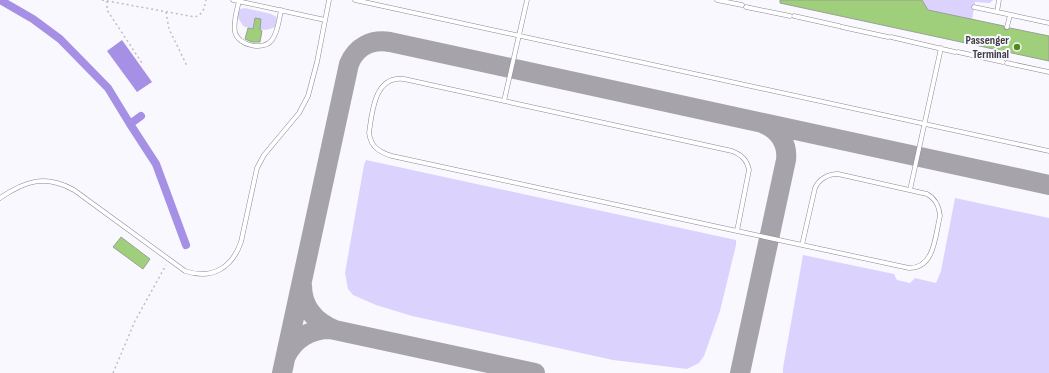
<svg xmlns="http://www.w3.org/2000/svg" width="1049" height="373" viewBox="0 0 1049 373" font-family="'Sofia Sans Condensed',sans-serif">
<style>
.green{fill:#dbd3fe}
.water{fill:#a590e5}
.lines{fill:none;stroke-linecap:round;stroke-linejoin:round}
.canal{stroke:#a590e5;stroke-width:8}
.taxiway{stroke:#a6a4aa;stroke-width:20}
.building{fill:#9fcf7b;stroke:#9aa096}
.lane-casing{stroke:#8a8892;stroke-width:5}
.path{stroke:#bfbec4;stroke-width:1.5;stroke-dasharray:2 3;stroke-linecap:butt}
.lane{stroke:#fff;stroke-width:4}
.poi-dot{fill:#558920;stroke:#f9f8ff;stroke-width:1.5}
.labels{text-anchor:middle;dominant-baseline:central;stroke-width:4;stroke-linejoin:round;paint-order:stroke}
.poi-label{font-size:12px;font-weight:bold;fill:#3d3c40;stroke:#f9f8ff;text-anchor:end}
</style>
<rect width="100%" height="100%" fill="#f9f8ff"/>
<!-- green -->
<path class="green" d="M922,0H993L990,3L975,2L972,20L927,10Z
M245,8L271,14L277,17L275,27C266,32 253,30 243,26L237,16L240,9Z
M366,160L736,240V245L720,311L704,356L699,363L687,369L613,360L412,316L376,305L353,295L348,289L345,273L364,165Z
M955,198L1049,218V373H783V368L803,255L894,274L897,280L910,283L915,278L936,283L941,271Z"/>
<!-- water -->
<path class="water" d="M122,40L152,82L137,92L107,51Z"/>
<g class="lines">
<!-- canal -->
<path class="canal" d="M0,0L33,19L60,39L108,88L130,124
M141,116L130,124L156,164L186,245"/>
<!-- taxiway -->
<path class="taxiway" d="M302,285C302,307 315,322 335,330
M286,356C294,339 310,329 330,329L535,373
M282,373L349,64C356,47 371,39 390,42L1049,185
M740,373L786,160C788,144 779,130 764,124"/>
</g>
<!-- building -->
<path class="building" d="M780,0H922L928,10L1004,26V29L1007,30L1010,28L1049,36V61L780,3Z
M255,18L261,19L260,30L262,31L260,42H252L245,39L248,28L253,29Z
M121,237L150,259L143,269L113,247Z"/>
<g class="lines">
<defs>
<path id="lane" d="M233,0L325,20
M355,0L1049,151
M717,0L742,5
M239,1C237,10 233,22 235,32C238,46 264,51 272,40C278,32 279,20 281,10
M746,7L790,16
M974,7L1049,23
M997,12L999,0
M794,16L839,26
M842,27L888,37
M1007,27L1010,15
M891,37L955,52
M958,52L1003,62
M1007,63L1049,72
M504,101L527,0
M910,190L941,48
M0,198C25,181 45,174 74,190L185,271C212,280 232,268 241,242L257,168L264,155L299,113L308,96L317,62L329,0
M737,231L749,170C747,160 742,155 732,151L404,79C375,75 372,111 369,133C371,147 379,152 392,156L737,231C794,243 851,256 909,268C935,268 935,236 940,216C939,206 936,199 927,194L838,174C828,174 819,179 815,188L802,245"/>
</defs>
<!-- lane casing -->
<use href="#lane" class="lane-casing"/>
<!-- path -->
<path class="path" d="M102,0L195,17C204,13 204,9 206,0
M107,1V10L142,63
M166,12L169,29L187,66
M113,373L135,321L166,265"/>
<!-- lane -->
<use href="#lane" class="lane"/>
</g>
<!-- markers -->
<circle class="poi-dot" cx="1017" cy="47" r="4"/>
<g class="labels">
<!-- poi labels -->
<g class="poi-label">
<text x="1009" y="40">Passenger<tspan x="1009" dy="14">Terminal</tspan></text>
</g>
</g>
</svg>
